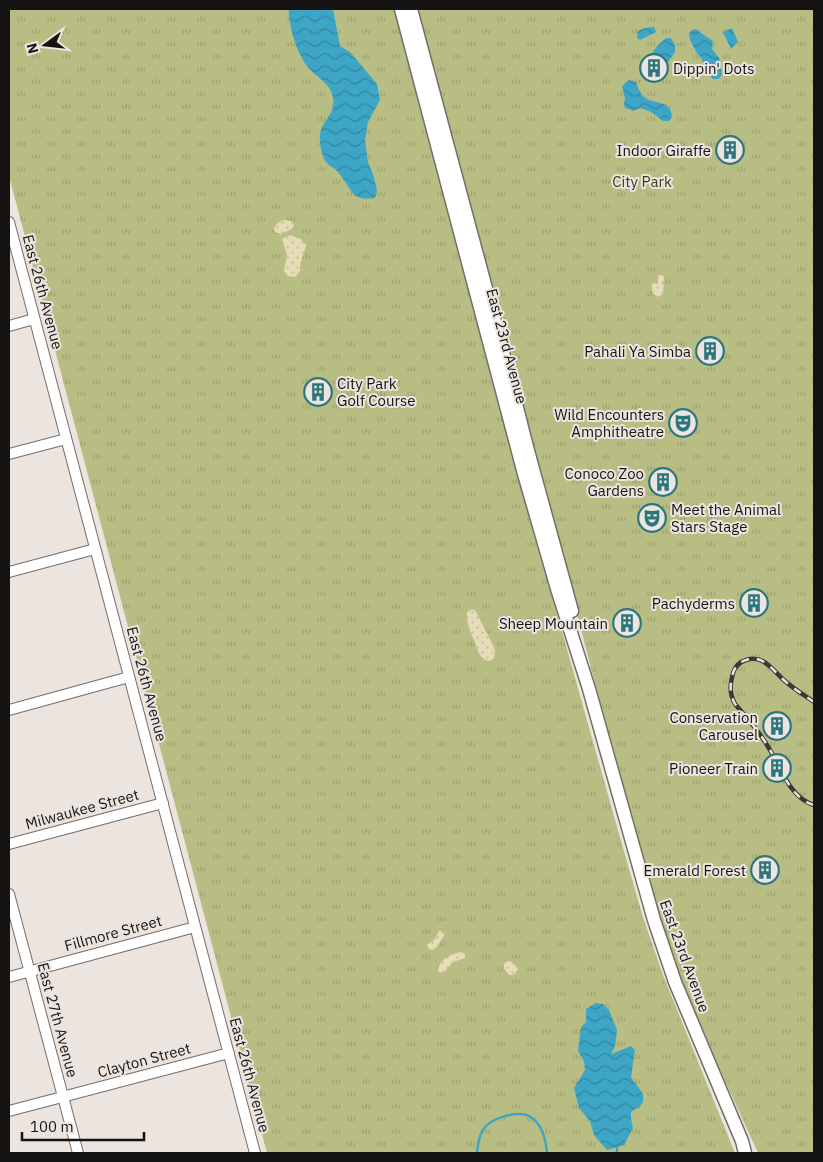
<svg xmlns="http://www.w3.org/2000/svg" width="823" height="1162" viewBox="0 0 823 1162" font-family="'IBM Plex Sans',sans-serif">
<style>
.grass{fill:url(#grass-tufts)}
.sand{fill:url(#sand-dots)}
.water{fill:url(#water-waves)}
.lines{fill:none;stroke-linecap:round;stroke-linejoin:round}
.stream{stroke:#3da6c6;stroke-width:2.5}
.minor-casing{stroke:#746e6a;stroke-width:12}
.major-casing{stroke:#746e6a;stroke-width:15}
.minor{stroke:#fff;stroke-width:10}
.major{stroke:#fff;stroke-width:12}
.rail-casing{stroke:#3b3836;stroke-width:4.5}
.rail{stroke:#ebe4df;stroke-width:2.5;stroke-dasharray:8;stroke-linecap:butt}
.labels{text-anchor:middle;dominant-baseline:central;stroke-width:4;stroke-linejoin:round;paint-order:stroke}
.poi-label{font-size:15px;fill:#151311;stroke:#ebe4df;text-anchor:end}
.park-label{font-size:15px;fill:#3a3d1a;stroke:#ebe4df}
.street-label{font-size:15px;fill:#151311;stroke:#ebe4df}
</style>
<defs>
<pattern id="grass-tufts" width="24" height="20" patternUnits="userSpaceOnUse" patternTransform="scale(1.25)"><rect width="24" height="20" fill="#b8be83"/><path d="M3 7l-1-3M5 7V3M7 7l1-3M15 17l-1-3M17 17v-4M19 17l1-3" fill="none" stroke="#9da270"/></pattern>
<pattern id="sand-dots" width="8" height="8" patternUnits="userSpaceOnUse" patternTransform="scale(1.25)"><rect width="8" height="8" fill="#e6dcb7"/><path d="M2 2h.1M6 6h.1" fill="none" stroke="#c4bc9c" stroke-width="1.8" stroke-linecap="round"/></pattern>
<pattern id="water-waves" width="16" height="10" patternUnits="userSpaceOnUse" patternTransform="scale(1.25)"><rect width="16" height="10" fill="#3da6c6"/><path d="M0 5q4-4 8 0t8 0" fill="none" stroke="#32869f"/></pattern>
</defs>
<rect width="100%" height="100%" fill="#ebe4df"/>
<!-- grass -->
<path class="grass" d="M9,9H395L498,404L623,848L643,917L663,975L735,1153H267L9,176Z
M417,9H814V1153H758L704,1035L677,969L656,905L623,790L569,584L535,465L510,350L495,301Z"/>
<!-- sand -->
<path class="sand" d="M283,220L292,221L294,226C291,231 286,231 281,234L275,232L274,228L279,222Z
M290,235L301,239L306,245C304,255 300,260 300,271L295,277L288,276L284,271L287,255L282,239Z
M662,275L664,277L663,294L658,297L652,293V283L658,284V276Z
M473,609L476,612L493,645L495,651L494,658L490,661C479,660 477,648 474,640C470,630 466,623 467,612Z
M439,931H441L445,934L437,947L432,950L428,948L427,945L435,939Z
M463,952L465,954V958L453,962L445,971L441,973L438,971C439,959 452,953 463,952Z
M508,961L512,962L518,968L517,971L513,975H509L504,969V964Z"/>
<!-- water -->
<path class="water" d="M289,9H333L340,46L351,53L377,84L380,100L368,122L365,140L368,162L374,177L377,191L375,198C369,199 361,199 356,196C349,191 343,176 335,169C332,167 328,165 326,162C322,157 320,146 320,140C318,120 339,116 332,94C328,81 314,76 307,66C297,53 288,25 289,9Z
M654,27L656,32L640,40L637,38L638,31L645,28Z
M732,28L738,42L731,49L723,32Z
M696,29C702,34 708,37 713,41L712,49L720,59L718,65L722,70V75L718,79H713L711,77L700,56L698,55L690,40L689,33L692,30Z
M666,38H671L675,45V52L667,63C664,63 661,63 659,63C642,58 660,43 666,38Z
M629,80L636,82C638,87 640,94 644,97C654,105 671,99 672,117L669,121H663L651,112L640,108L633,111L629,109L625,108L624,104L625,98L622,87L625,83Z
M596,1003L603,1004L609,1010L617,1030L615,1046L611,1054L631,1046L635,1050L631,1077L643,1094V1102L640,1106L631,1112V1119L633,1128L624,1145L607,1150L594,1135L590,1121L579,1108L574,1088L585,1070L584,1061L578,1051L581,1027L586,1022V1009Z"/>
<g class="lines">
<!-- stream -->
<path class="stream" d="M617,1148V1153
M477,1153C478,1144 479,1134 485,1127C494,1117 521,1109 532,1118C543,1126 546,1141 547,1153"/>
<defs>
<path id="minor" d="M9,222L255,1153
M9,326L34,319
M9,454L66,439
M9,572L95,549
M9,710L129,677
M9,844L163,803
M9,894L78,1153
M9,977L195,927
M9,1111L229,1053"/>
<path id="major" d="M401,9L524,474L558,592L589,689L654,920L675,982L742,1141L745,1153
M411,9L498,333L527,447L572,611"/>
</defs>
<!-- minor casing -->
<use href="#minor" class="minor-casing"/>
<!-- major casing -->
<use href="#major" class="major-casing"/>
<!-- minor -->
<use href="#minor" class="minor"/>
<!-- major -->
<use href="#major" class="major"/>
<defs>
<path id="rail" d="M814,702C804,695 794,689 785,681C773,671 764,654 746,660C739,662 735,667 733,673C730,685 729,693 735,704C746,717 758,730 767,745C780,765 789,798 814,805"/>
</defs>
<!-- rail casing -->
<use href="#rail" class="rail-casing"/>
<!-- rail -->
<use href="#rail" class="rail"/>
</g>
<!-- icons -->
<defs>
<symbol id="building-ring" viewBox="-11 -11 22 22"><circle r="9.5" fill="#ebe4df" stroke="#2c757d" stroke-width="1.5"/><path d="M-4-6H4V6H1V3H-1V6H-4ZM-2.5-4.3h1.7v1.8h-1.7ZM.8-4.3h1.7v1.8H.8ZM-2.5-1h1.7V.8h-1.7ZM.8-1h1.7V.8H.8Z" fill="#2c757d"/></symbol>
<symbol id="theatre-ring" viewBox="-11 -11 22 22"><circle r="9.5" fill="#ebe4df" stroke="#2c757d" stroke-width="1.5"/><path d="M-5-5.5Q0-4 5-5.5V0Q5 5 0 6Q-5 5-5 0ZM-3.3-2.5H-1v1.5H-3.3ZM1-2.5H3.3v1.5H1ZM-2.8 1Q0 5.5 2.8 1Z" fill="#2c757d"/></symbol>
</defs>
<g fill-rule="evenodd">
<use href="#building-ring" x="638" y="52" width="32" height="32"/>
<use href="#building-ring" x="714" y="134" width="32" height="32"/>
<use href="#building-ring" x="694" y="335" width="32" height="32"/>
<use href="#building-ring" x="302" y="376" width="32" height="32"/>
<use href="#theatre-ring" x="667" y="407" width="32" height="32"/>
<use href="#building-ring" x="647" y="466" width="32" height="32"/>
<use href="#theatre-ring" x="636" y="502" width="32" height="32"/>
<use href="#building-ring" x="738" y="587" width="32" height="32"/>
<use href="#building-ring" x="611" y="607" width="32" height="32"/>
<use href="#building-ring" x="761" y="710" width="32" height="32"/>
<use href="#building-ring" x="761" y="752" width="32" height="32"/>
<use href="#building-ring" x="749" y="854" width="32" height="32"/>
</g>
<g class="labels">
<!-- poi labels -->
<g class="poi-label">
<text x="673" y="68" text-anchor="start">Dippin' Dots</text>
<text x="711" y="150">Indoor Giraffe</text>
<text x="691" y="351">Pahali Ya Simba</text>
<text x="337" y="383" text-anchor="start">City Park<tspan x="337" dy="17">Golf Course</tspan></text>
<text x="664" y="414">Wild Encounters<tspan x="664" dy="17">Amphitheatre</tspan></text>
<text x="644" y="473">Conoco Zoo<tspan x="644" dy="17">Gardens</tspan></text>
<text x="671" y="509" text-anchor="start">Meet the Animal<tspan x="671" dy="17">Stars Stage</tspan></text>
<text x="735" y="603">Pachyderms</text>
<text x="608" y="623">Sheep Mountain</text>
<text x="758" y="717">Conservation<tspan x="758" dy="17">Carousel</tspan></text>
<text x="758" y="768">Pioneer Train</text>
<text x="746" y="870">Emerald Forest</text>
</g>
<!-- park labels -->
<g class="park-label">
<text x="642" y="181">City Park</text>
</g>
<!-- street labels -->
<g class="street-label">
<text transform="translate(43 292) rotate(75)">East 26th Avenue</text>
<text transform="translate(507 346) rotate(75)">East 23rd Avenue</text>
<text transform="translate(147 684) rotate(75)">East 26th Avenue</text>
<text transform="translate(82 809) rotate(-15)">Milwaukee Street</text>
<text transform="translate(113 933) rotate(-15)">Fillmore Street</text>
<text transform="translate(685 956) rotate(70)">East 23rd Avenue</text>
<text transform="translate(58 1020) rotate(75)">East 27th Avenue</text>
<text transform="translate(144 1060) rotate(-15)">Clayton Street</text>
<text transform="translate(250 1075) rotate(75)">East 26th Avenue</text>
</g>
</g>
<!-- border -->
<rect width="823" height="1162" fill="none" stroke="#151311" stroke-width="20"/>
<!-- north arrow -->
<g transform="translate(45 45) rotate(255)" stroke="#ebe4df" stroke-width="4" paint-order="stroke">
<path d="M0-4L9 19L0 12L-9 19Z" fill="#151311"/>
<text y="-8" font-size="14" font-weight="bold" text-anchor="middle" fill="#151311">N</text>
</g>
<!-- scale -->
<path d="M22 1132v8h122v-8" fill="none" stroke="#151311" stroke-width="2.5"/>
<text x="30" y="1132" font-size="15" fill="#151311" stroke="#ebe4df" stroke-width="4" paint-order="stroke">100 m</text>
</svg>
